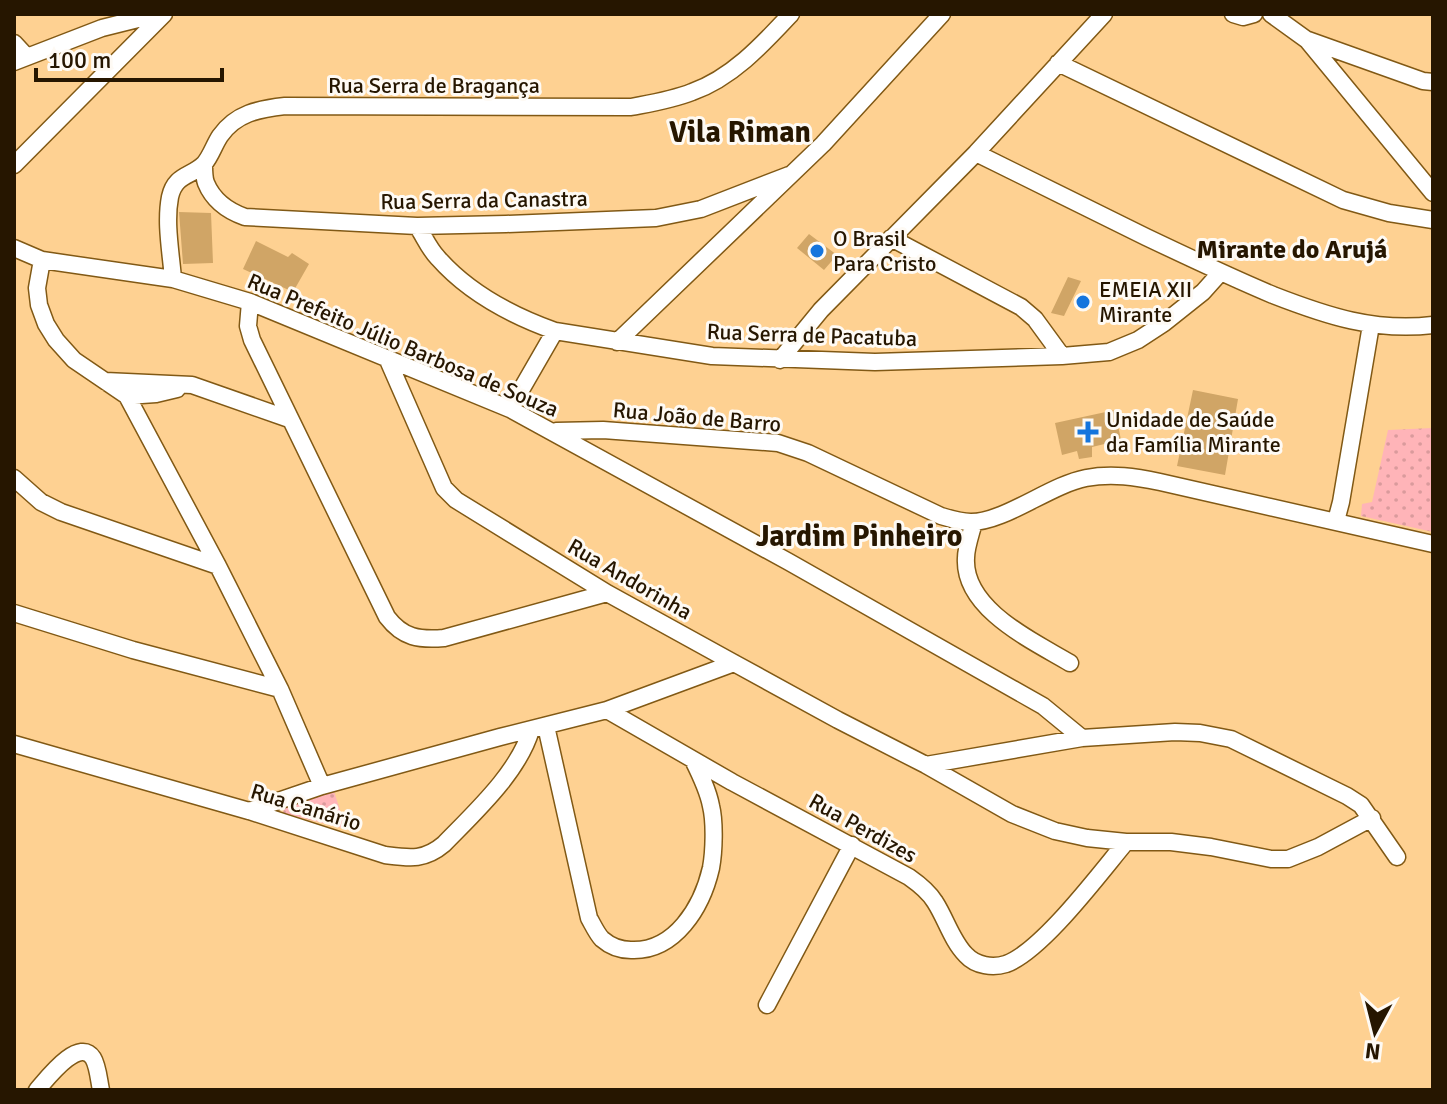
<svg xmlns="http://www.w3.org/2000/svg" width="1447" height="1104" viewBox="0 0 1447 1104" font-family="Signika,sans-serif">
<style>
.park{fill:url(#park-dots)}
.building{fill:#d0a566}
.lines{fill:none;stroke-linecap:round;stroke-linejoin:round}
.minor-casing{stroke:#815915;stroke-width:19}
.minor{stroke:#fff;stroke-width:16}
.poi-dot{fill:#1575dd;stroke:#fefaf4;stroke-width:3}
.labels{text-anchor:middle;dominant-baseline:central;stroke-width:6;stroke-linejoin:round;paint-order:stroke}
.street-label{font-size:22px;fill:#261600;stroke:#fefaf4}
.poi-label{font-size:22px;fill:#261600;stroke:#fefaf4;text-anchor:start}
.quarter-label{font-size:26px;font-weight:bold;fill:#261600;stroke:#fefaf4}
.district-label{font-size:30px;font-weight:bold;fill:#261600;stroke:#fefaf4}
</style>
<defs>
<pattern id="park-dots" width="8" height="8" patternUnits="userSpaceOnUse" patternTransform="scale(2)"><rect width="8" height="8" fill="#ffb4b8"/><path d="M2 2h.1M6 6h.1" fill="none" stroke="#da9a9c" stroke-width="1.8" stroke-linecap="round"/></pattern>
</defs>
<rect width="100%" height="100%" fill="#fed192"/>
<!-- park -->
<path class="park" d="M1433,428V532L1361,516L1362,504L1372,502L1388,430Z
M333,788L346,829L283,813L285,806Z"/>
<!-- building -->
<path class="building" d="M179,212L211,213L213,263L183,264Z
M809,234L837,255L824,270L797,248Z
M256,241L288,257L292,253L309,264L293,292L243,269Z
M1068,277L1081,281L1064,316L1051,313Z
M1193,390L1238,399L1225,475L1177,466Z
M1115,410L1121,440L1092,447V457L1079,459L1077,451L1062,455L1055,423Z"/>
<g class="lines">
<defs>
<path id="minor" d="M1233,14L1243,17L1254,14
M1271,14L1307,40L1433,193
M1308,40L1423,81L1433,82
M14,43L26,56
M14,62L102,28L158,14
M1058,63L1343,200L1389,213L1433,220
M976,153C1033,181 1089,209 1146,237C1188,257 1230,277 1273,295C1327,316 1375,332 1433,325
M204,164C204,170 204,178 206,183C213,200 228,211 245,217L417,226L506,224L656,218L701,209L789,175
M14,165L164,14
M417,226C424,236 429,249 438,258C468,292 513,316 555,331L712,356L875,362L1062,356L1109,352L1138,340L1164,323L1203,292L1220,273
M891,238L1021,307L1035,319L1062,356
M14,248L42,260L173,279L250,302L510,409L789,562L1043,706L1082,738
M42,260L37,288L39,305L46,324L56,340L74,360L127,396L218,566L280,689L322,786
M173,279C171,253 165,223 170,197C175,174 191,177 204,164C211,156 214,145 220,136C236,113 259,109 285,106L631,107C652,103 672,100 692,92C732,78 763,44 791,14
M250,302L248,326L252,340L387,617C403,638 419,640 444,638L607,593
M617,342L823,144L942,14
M387,358L444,488L456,500L607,593L734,663L838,720L926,765L1012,814L1055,831L1087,838L1126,842H1171L1211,847L1271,859H1288L1318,847L1372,818
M780,360L821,310L976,153L1104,14
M105,381L192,385L289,419
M127,396L156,394L177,389
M510,409L555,331
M556,431L603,430L778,443L808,453L941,516C951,519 961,522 971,522C1005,522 1050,485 1086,478C1112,473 1136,477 1160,482L1433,544
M14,478L41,502L61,512L218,566
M1336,521L1341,502L1371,325
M974,522C971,534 966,547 966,558C963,609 1033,641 1070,663
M14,613L133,650L280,689
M607,710L732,782L909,877C919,884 929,892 935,902C946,919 952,941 966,955C976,966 993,968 1006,964C1042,951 1100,873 1126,842
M546,726L589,918C593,925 597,934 602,939C610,946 621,950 631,950C675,952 702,907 711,868C714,852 715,822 711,806C708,790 700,774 693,760
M14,744L249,811L385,855C409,858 424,861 444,844C475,812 518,773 531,730
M926,765L1082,738L1175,732L1200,733L1231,739L1347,796L1361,805L1397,857
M249,811L322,786L500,737L607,710L734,663
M767,1005L852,845
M37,1090C46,1080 79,1036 93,1058C98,1066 99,1081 101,1090"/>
</defs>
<!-- minor casing -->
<use href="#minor" class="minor-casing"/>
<!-- minor -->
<use href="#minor" class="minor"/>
</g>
<!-- markers -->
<g class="poi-dot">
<circle cx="817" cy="251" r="8"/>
<circle cx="1083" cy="302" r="8"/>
<path d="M1084 420h8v8h8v8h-8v8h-8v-8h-8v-8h8z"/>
</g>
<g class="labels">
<!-- street labels -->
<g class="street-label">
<text x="434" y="85">Rua Serra de Bragança</text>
<text transform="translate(484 200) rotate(-1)">Rua Serra da Canastra</text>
<text transform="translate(812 335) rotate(2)">Rua Serra de Pacatuba</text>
<text transform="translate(403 345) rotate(23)">Rua Prefeito Júlio Barbosa de Souza</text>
<text transform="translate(697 417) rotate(5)">Rua João de Barro</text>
<text transform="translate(630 579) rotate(30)">Rua Andorinha</text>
<text transform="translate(306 807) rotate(17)">Rua Canário</text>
<text transform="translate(863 828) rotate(29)">Rua Perdizes</text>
</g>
<!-- poi labels -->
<g class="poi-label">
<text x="833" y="238">O Brasil<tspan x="833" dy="25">Para Cristo</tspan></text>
<text x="1099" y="289">EMEIA XII<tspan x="1099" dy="25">Mirante</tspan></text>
<text x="1106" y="419">Unidade de Saúde<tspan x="1106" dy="25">da Família Mirante</tspan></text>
</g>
<!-- quarter labels -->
<g class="quarter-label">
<text x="1292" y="250">Mirante do Arujá</text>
</g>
<!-- district labels -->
<g class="district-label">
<text x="740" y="132">Vila Riman</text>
<text x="859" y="536">Jardim Pinheiro</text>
</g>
</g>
<!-- border -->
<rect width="1447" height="1104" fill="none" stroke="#261600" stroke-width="32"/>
<!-- north arrow -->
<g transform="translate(1375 1032) rotate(187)" stroke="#fefaf4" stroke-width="6" paint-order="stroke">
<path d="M0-6L14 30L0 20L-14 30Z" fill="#261600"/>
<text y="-12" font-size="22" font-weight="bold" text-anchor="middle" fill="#261600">N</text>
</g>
<!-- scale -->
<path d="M36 68v12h186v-12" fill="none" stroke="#261600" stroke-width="4"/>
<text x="48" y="68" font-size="24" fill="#261600" stroke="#fefaf4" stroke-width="6" paint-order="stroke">100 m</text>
</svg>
